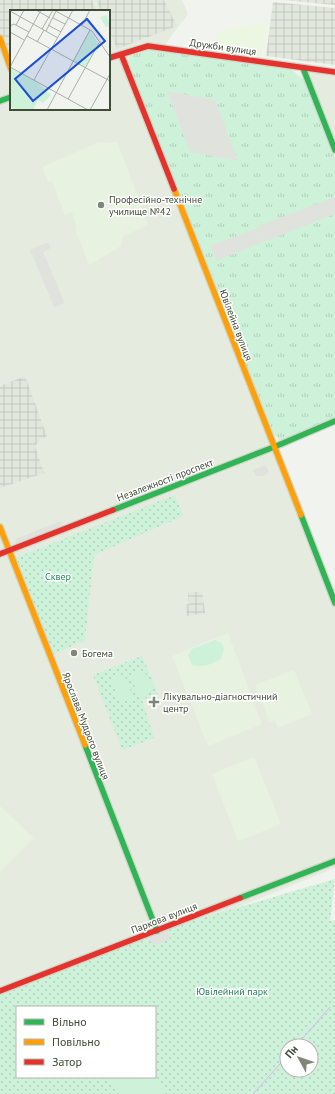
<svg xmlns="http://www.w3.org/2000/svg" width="335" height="1094" viewBox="0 0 335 1094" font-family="'PT Sans',sans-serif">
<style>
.residential{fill:#e5ecdf;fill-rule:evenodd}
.commercial{fill:#ecf7e1}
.industrial{fill:url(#industrial-grid)}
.education{fill:#e7f2e0}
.grass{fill:url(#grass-tufts)}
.park{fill:url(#park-dots);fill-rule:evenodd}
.garden{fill:#cef1d9}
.parking{fill:#e0e3dd}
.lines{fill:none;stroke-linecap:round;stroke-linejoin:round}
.stream{stroke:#cfbcf4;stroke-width:1}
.fast-casing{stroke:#cdd7c7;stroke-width:8}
.slow-casing{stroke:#cdd7c7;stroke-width:8}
.jam-casing{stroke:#cdd7c7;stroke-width:8}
.fast{stroke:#30b455;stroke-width:5.5}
.slow{stroke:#ff9f0a;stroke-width:5.5}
.jam{stroke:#e5322d;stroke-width:5.5}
.poi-dot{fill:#7f8778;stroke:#fff;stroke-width:1.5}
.labels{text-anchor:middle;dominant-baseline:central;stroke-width:3;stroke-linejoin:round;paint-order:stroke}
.street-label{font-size:10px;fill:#414c38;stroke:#fff}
.poi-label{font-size:10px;fill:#414c38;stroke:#fff;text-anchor:start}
.park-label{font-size:10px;fill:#248559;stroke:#fff}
.inset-road{fill:none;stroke:#abb1a5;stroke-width:1}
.view{fill:#1d4ed8;fill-opacity:0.15;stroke:#1d4ed8;stroke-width:2}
.inset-edge{fill:none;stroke:#414c38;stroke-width:2}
</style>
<defs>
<pattern id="industrial-grid" width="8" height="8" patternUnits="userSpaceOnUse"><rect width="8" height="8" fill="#e2e7dd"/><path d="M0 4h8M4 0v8" fill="none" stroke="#c3c8be"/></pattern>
<pattern id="grass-tufts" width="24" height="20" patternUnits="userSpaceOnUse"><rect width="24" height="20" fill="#cef1d9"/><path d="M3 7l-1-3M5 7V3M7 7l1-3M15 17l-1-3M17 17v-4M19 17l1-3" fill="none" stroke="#b2d0bb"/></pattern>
<pattern id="park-dots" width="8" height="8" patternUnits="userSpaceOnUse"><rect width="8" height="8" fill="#cef1d9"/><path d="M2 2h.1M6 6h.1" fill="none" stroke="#b2d0bb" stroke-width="1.8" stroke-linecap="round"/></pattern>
</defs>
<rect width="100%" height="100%" fill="#f1f4ee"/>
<!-- residential -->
<path class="residential" d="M0,0H182L188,14L145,71L182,210L298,509L335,595V868L0,1003ZM11,11H109V109H11Z
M315,72L335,75V141L311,79V74Z"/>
<!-- commercial -->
<path class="commercial" d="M268,22L262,56L212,48L218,31Z"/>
<!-- industrial -->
<path class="industrial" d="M0,0H92L96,11H11V67L0,33Z
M96,0H164L177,26L117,49L109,30V11H101Z
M283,0H335V5Z
M273,2L335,8V65L266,56Z
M25,376L47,436L41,439L35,446L44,473L0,488V386Z
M202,591L205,613L187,616L185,605L189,604L188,593Z"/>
<!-- education -->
<path class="education" d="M117,141L148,225L122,237L121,246L89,265L75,229L77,228L72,212L65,215L52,181L48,182L42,167L99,142L112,143Z
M228,633L262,724L208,746L172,656Z
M294,670L312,714L278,728L275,720L270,722L255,685Z
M251,758L255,759L281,824L238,841L212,774Z
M0,806L34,838L0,872Z"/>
<!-- grass -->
<path class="grass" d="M143,49H154L291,69L305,81L335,157V417L280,441L273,433L128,65C129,54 134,53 143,49Z"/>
<!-- park -->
<path class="park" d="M175,495L183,516L94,555L85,640L52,655L15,558Z
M142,656L158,694L142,700L154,738L122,750L93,675Z
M335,879L330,921L335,920V1094H0V995L168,928ZM17,1007H155V1077H17ZM287,1046H311V1070H287Z"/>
<!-- garden -->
<path class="garden" d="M215,640L221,643L224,648L221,659C212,664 203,668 192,665L188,655L192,649Z
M144,670L153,691L139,697L130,675Z
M124,674L133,698L120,703L111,679Z
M105,1077H152L167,1091L164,1094H123Z"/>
<!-- parking -->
<path class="parking" d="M167,91L215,100L238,161L190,152Z
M335,197V214L264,242L258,226Z
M258,228L263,242L216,261L210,246Z
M48,242L51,248L43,252L65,303L54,307L30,250Z
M266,465L269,472L264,476H256L253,470Z
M61,521L63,527L17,545L15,539Z
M167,930L170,939L152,946L149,937Z"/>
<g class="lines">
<!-- stream -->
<path class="stream" d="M296,1046L330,1007
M253,1094L287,1056"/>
<defs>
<path id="fast" d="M303,68L335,150
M0,101L11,97
M113,510L274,447L335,421
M301,515L335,603
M85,745L157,931
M240,898L335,861"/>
<path id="slow" d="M0,38L11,69
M174,189L301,515
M0,527L85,745"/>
<path id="jam" d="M121,54L174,189
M109,58L148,46L335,72
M0,554L113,510
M0,991L240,898"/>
</defs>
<!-- fast casing -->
<use href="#fast" class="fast-casing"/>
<!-- slow casing -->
<use href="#slow" class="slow-casing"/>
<!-- jam casing -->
<use href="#jam" class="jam-casing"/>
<!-- fast -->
<use href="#fast" class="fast"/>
<!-- slow -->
<use href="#slow" class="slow"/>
<!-- jam -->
<use href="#jam" class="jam"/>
</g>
<!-- markers -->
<g class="poi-dot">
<circle cx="101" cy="205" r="4"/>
<circle cx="74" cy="653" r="4"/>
<path d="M152 696h4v4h4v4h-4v4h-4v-4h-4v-4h4z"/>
</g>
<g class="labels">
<!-- street labels -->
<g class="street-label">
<text transform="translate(223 47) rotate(8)">Дружби вулиця</text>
<text transform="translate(236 325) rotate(69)">Ювілейна вулиця</text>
<text transform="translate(165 480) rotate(-21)">Незалежності проспект</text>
<text transform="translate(86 726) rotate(69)">Ярослава Мудрого вулиця</text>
<text transform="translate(164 918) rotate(-21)">Паркова вулиця</text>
</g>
<!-- poi labels -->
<g class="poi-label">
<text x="109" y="199">Професійно-технічне<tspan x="109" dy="12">училище №42</tspan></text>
<text x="82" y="653">Богема</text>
<text x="163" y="696">Лікувально-діагностичний<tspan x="163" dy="12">центр</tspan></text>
</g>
<!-- park labels -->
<g class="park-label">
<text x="58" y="576">Сквер</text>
<text x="232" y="991">Ювілейний парк</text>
</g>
</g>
<!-- overview -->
<g transform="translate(10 10)">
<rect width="100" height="100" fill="#f1f4ee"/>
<path d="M80,20L88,33L75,57L63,51Z" fill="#cef1d9"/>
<path d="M97,5L100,16L96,17L90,7Z" fill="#cef1d9"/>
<path d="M0,58L25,71L41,85L33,93L28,90L23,100H6L0,96Z" fill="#cef1d9"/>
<path class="inset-road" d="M26,0L40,8M44,0L82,21L100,47M0,1L48,28M43,8L55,14M6,15L14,0M38,15L51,22M72,15L80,0M0,16L4,14L19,22M32,19L43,0M36,21L46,1M0,22L14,30M17,26L100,71M27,32L34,20M0,57L78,100M0,57L31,0M24,70L63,0M58,89L89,33M37,100L80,20M80,100L100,64"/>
<path class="view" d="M77,9L95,31L23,91L5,69Z"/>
<rect width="100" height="100" class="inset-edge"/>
</g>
<!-- legend -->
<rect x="16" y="1006" width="140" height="72" fill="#ffffff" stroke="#b3b7af"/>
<rect x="24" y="1019" width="20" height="6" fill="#30b455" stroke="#b3b7af"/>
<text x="52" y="1026" font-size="12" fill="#414c38">Вільно</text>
<rect x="24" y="1039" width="20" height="6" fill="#ff9f0a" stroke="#b3b7af"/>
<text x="52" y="1046" font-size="12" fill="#414c38">Повільно</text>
<rect x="24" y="1059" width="20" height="6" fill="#e5322d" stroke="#b3b7af"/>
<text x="52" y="1066" font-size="12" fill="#414c38">Затор</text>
<!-- north arrow -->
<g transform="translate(299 1058) rotate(310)"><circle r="19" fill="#ffffff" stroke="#b3b7af"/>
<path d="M0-3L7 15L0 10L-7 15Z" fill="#7f8778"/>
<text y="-6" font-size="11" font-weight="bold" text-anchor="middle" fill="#414c38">Пн</text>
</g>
</svg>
